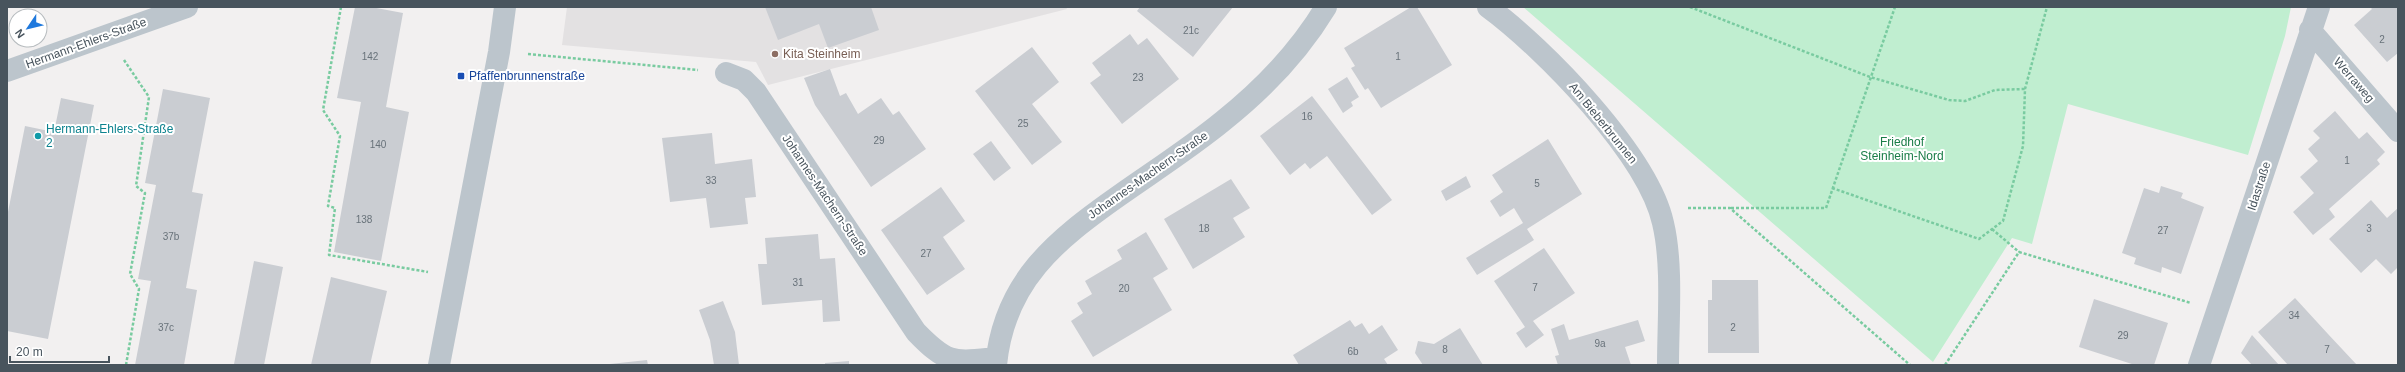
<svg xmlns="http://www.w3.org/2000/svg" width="2405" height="372" viewBox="0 0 2405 372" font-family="Arial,sans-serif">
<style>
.education{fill:#e3e1e2}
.green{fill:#c0eed0}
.building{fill:#cacdd2}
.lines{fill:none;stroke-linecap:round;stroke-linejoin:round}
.path{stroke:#79cba0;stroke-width:2.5;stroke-dasharray:3 2;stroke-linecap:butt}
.street{stroke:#bcc5cc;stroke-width:22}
.education-dot{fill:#8d6e63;stroke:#fff;stroke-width:1.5}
.transit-dot{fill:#1a4fb4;stroke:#fff;stroke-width:1.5}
.culture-dot{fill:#0f9aa8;stroke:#fff;stroke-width:1.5}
.labels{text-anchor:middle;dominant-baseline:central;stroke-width:4;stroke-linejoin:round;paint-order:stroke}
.number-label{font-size:10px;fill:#68727a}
.street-label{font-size:12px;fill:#48545d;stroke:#fff}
.education-label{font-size:12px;fill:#785e54;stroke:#fff;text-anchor:start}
.transit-label{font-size:12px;fill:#164399;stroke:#fff;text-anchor:start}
.culture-label{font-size:12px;fill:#0d838f;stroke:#fff;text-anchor:start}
.park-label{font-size:12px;fill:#1a7d48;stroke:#fff}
</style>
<rect width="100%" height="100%" fill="#f2f0f0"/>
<!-- education -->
<path class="education" d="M567,7H1066L1067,9L768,85L756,62L562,45Z"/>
<!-- green -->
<path class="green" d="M1523,7H2291L2285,36L2248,155L2068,104L2032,244L2012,238L1933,362Z"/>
<!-- building -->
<path class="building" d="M355,7H371L403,13L386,107L409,112L381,261L334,252L361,102L337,98Z
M765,7H871L879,30L828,48L819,24L778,40Z
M1140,7H1233L1193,57L1137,11Z
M1411,7H1417L1452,65L1381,108L1368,88L1365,90L1351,68L1355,66L1344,48Z
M2370,7H2398V53L2387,62L2354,25L2372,9Z
M1130,34L1138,45L1147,38L1179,79L1122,124L1090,83L1101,75L1092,63Z
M1032,47L1059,82L1032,104L1062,142L1032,165L975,91Z
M830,69L840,96L846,93L858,114L881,98L893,115L899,111L926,149L871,187L815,105L804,78Z
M1347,77L1359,97L1351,102L1353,106L1343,113L1328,89Z
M163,89L210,98L192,192L203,194L186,288L197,290L184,365H135L151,281L138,279L156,185L145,183Z
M1312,96L1392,200L1372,215L1327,156L1310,169L1305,163L1290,175L1260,136Z
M61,98L94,105L48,339L7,331V217L25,126L54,132Z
M2335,111L2359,139L2367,132L2385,152L2377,160L2380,164L2329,209L2335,217L2313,235L2293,212L2314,193L2300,177L2318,161L2308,149L2320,138L2313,131Z
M712,133L715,164L752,159L756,197L745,198L748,224L710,228L706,198L670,202L662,138Z
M1548,139L1582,194L1527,229L1534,240L1477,275L1466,258L1523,223L1514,208L1500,217L1490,201L1503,192L1492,175Z
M991,141L1011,168L994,181L973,154Z
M1466,176L1471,187L1446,201L1441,191Z
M1231,179L1250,208L1233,218L1245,237L1193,269L1164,219Z
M2161,186L2183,193L2181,198L2204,207L2181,274L2162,267L2161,273L2134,264L2136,258L2122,253L2144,188L2159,193Z
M941,187L965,221L943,237L965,269L927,295L881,230Z
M2371,200L2387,218L2398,208V267L2391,274L2376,259L2361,273L2329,239Z
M1146,232L1168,269L1153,278L1172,310L1093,357L1071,321L1083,313L1077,303L1092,294L1085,281L1122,259L1117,250Z
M818,234L820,259L835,258L840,321L823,322L822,300L762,305L758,264H767L765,238Z
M1544,248L1575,293L1533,321L1544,335L1526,348L1516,333L1525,327L1494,281Z
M254,261L283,267L264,365H239L234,364Z
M331,277L387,291L370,365H311Z
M1712,280H1758L1759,353H1708V300H1712Z
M2295,298L2328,334L2357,365H2288L2258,332Z
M2094,299L2168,323L2154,365H2135L2079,347Z
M723,301L735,332L739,365H714L710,340L699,310Z
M1350,320L1355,327L1362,323L1369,334L1382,325L1398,350L1384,359L1388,365H1299L1293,355Z
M1638,320L1645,341L1625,347L1631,365H1558L1555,356L1559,355L1551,329L1564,324L1569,340Z
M1460,328L1483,365H1423L1415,353L1418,341L1434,344Z
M2252,335L2279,365H2252L2241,353Z
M647,360L648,365H610V364Z
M849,361V365H825V363Z"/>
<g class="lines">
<!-- path -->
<path class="path" d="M341,7L323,110L340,136L328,206L335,208L329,255L428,272
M1690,7L1870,77L1949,100L1965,101L1995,90L2025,89
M528,54L698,70
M124,60L149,97L136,186L145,193L130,274L139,289L126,365
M1832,188L1979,239L2003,221L2023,146L2025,89L2047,7
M1688,208H1730L1910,365
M1731,208H1826L1895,7
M1992,229L2019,252
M1945,365L2019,252L2191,303"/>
<!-- street -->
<path class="street" d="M1488,7C1544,48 1648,155 1663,223C1673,265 1668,321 1668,365
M2310,30L2398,131
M7,71L187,7
M726,73L744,80L756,92L916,332C948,365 953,362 997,358
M439,365L499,52L505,7
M996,365C1004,281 1056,240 1120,195C1154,171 1190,148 1223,121C1262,90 1300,50 1326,7
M2199,365L2319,7"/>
</g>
<!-- markers -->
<circle class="education-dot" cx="775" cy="54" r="4"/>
<rect class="transit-dot" x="457" y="72" width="8" height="8" rx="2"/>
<circle class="culture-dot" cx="38" cy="136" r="4"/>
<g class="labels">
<!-- number labels -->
<g class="number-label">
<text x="1191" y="30">21c</text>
<text x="2382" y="39">2</text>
<text x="370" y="56">142</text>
<text x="1398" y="56">1</text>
<text x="1138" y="77">23</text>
<text x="1307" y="116">16</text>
<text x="1023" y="123">25</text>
<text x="879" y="140">29</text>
<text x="378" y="144">140</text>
<text x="2347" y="160">1</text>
<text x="711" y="180">33</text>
<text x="1537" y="183">5</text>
<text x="364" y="219">138</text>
<text x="1204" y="228">18</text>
<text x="2369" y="228">3</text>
<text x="2163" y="230">27</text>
<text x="171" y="236">37b</text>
<text x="926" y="253">27</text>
<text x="798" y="282">31</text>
<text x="1535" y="287">7</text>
<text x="1124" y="288">20</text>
<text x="2294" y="315">34</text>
<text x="166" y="327">37c</text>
<text x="1733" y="327">2</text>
<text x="2123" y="335">29</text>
<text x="1600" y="343">9a</text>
<text x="1445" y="349">8</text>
<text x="2327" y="349">7</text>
<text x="1353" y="351">6b</text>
</g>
<!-- street labels -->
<g class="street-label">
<text transform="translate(86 43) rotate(-20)">Hermann-Ehlers-Straße</text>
<text transform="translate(2354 80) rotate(49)">Werraweg</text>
<text transform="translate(1603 123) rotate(51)">Am Bieberbrunnen</text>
<text transform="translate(1148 175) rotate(-35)">Johannes-Machern-Straße</text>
<text transform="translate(2259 186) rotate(-72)">Idastraße</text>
<text transform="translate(825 195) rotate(56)">Johannes-Machern-Straße</text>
</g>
<!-- education labels -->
<g class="education-label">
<text x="783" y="54">Kita Steinheim</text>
</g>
<!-- transit labels -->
<g class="transit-label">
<text x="469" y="76">Pfaffenbrunnenstraße</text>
</g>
<!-- culture labels -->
<g class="culture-label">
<text x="46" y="129">Hermann-Ehlers-Straße<tspan x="46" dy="14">2</tspan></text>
</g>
<!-- park labels -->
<g class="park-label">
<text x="1902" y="142">Friedhof<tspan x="1902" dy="14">Steinheim-Nord</tspan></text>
</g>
</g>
<!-- border -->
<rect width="2405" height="372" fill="none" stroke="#48545d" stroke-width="16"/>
<!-- north arrow -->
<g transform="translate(28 28) rotate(235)"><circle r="19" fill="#ffffff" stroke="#b6bbbe"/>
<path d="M0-3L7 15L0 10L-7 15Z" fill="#1f79dd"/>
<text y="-6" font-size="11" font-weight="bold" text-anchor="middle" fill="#48545d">N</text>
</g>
<!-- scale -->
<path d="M10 356v6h99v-6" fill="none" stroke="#48545d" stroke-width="2"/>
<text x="16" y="356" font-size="12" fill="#48545d" stroke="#ffffff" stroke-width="3" paint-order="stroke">20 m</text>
</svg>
